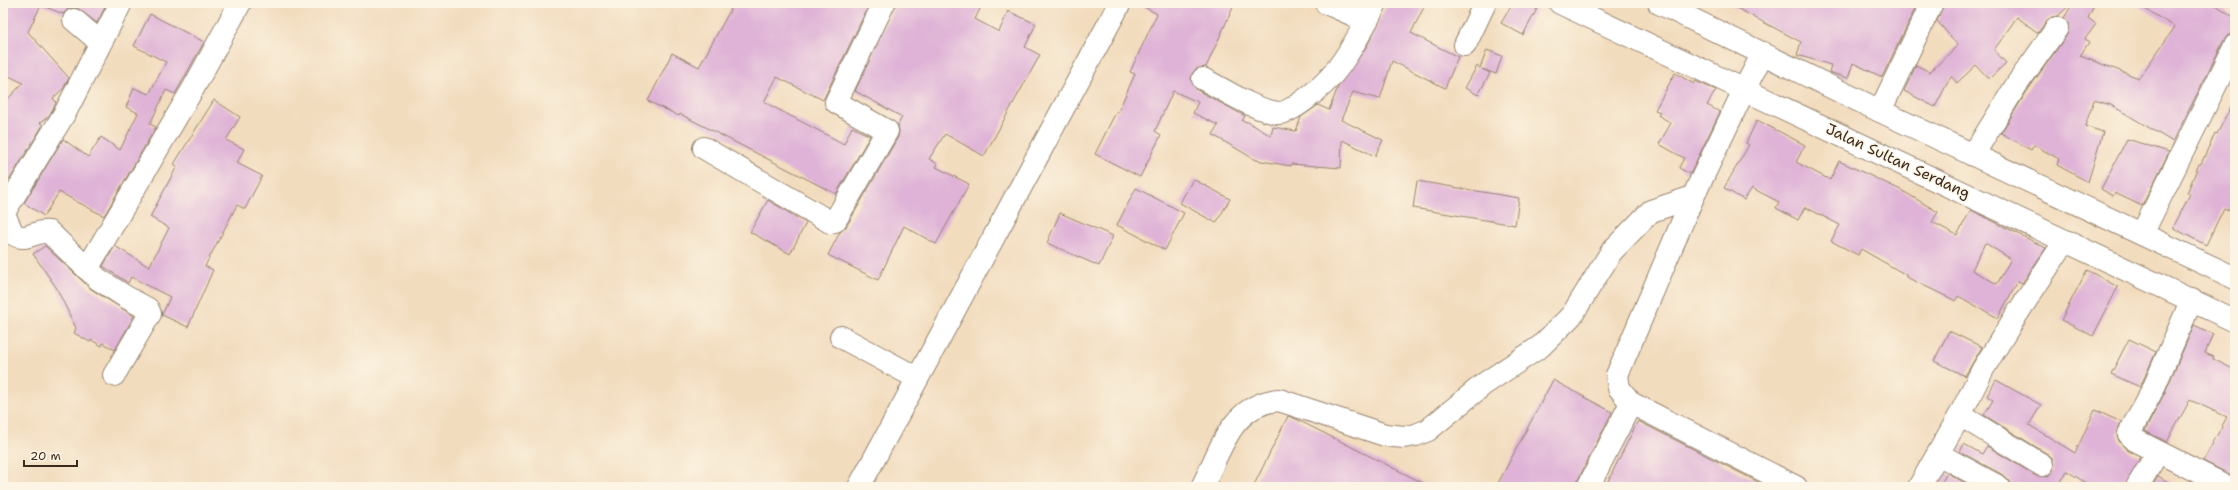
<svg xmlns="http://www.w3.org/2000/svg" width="2238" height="490" viewBox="0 0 2238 490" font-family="'Shantell Sans',sans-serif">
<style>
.building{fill:#dfb3d7;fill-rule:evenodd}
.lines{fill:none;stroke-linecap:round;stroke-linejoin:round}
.minor-casing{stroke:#96836e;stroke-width:24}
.highway-casing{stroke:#96836e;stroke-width:24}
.minor{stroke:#fff;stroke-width:22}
.highway{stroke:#fff;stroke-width:22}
.labels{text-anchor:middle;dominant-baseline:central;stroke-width:3;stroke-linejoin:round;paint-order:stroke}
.street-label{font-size:15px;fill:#3b2a1e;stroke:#fcf5e5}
</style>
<rect width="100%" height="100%" fill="#fcf5e5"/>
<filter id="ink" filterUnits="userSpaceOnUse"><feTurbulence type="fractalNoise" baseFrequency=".025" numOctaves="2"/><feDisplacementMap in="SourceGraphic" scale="8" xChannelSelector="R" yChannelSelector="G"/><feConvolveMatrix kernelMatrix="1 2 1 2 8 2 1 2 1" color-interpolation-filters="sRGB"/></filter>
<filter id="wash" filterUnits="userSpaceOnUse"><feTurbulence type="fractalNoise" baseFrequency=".012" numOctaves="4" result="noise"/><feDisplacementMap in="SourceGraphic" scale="16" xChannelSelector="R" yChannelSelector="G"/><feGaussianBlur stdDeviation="0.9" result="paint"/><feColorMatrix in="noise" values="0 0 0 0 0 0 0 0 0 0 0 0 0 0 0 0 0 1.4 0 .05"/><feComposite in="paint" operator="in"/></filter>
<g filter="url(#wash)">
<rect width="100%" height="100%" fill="#f2dcbe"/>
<g id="blocks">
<!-- building -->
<path class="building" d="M3,3H97L105,7L97,23L77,8H69L63,14L41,5L28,32L69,78L63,89L53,98L56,102L55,105L49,116L40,123L43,125L10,179L3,172V104L23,83L3,73Z
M734,3H870L823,100L777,77L764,102L844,144L852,127L870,136L836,194L680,114L679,116L648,101L672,53L699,67Z
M896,3H983L975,19L999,32L1008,11L1036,24L1025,47L1040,55L984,156L945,134L929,159L938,164L936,167L969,184L936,244L904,226L878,280L828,255L840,232L846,227L898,137L899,131L898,125L902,117L855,91Z
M1137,3H1235L1206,67L1196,69L1192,74L1191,80L1197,90L1245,116L1242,121L1248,122L1271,136L1273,127L1296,131L1301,117L1318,105L1329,110L1338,87L1367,46L1388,3H1426L1411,33L1458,57L1445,88L1392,61L1380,99L1353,92L1341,120L1383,140L1375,156L1342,140L1341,168L1291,164V166L1256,160L1213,135L1218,125L1193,113L1198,102L1173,91L1155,131L1161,135L1140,177L1095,154L1116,112H1118L1135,74L1130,72L1157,14Z
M1513,3H1527L1537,9L1523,35L1501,23Z
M1727,3H1918L1882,77L1853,63L1848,78L1829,72L1831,65L1797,55L1801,42Z
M1944,3H2072L2058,16L2052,17L2047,20L2038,33L2017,17L1994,50L2006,63L1989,79L1976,65L1957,83L1951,76L1935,107L1904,91L1916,65L1930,72L1958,45L1937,21Z
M2073,3H2095L2088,18L2096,24L2085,39L2089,42L2080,56L2139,78L2175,27L2135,3H2213L2235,18V34L2228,35L2224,40L2173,142L2111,105L2094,100L2085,126L2103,132L2088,182L2057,165L2059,159L2034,145L2031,150L2001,133L2027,91L2067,35L2068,23L2064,18Z
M150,14L204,42L175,94L166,90L150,124L156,127L104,216L59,192L44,216L24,203L63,139L88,157L101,137L120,150L138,113L126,107L134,88L149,94L166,62L134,46Z
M1487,50L1502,56L1496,74L1482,69L1490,73L1478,95L1465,88L1477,66L1480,68Z
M1675,73L1694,84L1695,81L1716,90L1707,105L1720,112L1690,174L1679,168L1684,158L1659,144L1671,123L1658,115L1660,112L1655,110Z
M2235,99V213L2224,208L2206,245L2173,228L2190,194L2187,193L2199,164H2201L2215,133L2217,134Z
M214,100L240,117L226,140L244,149L237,163L262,176L245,209L237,205L205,266L213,270L188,327L162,315L170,297L131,277L128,283L103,266L115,246L149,267L169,228L150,217L177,166L174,164Z
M1757,120L1805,145L1796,162L1830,180L1839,161L1901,190L1938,212L1932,222L1957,235L1971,210L2046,248L2022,283L2018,281L1998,318L1958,296L1956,301L1906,277V275L1861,249L1858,255L1831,241L1840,225L1805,207L1798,220L1776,208L1779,202L1752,188L1744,200L1724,188L1749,145L1746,143ZM1985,243L2011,259L1997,284L1972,270Z
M2127,139L2169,152L2142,206L2115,193L2113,196L2101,189Z
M1193,179L1230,199L1216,223L1180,203Z
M1417,181L1519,198L1515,225L1413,208Z
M1136,188L1184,213L1165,250L1117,225Z
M768,200L806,223L790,254L750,232Z
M1060,213L1113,236L1099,266L1047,243Z
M45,246L91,289L134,316L115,350L103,343L102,346L91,340L90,342L74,333L76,328L56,287L33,254Z
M2087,270L2118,287L2093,336L2061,320Z
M2194,325L2213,334L2205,353L2214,357L2213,359L2235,370V477L2203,461L2227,417L2190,400L2167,442L2145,431L2165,392Z
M1949,331L1982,347L1965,376L1934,361Z
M2129,339L2156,352L2140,387L2111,374Z
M1553,380L1612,412L1576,484L1574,487H1496Z
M1996,380L2041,405L2029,425L2075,453L2095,410L2121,422L2117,435L2119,441L2127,450L2141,457L2125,487H2092L2067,471L2058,487H2011L2010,481L2005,476L1960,452L1964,444L1982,454L1987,446L2036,476H2048L2053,471V459L2049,455L1984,415L1993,400L1987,396Z
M1288,416L1296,419L1431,487H1253Z
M1638,421L1768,487H1605Z
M1947,473L1973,487H1939Z
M2158,476L2177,487H2152Z"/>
</g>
</g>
<g filter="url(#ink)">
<use href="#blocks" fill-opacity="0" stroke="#96836e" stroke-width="1"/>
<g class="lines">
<defs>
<path id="minor" d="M1326,3L1367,21
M74,20L100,42
M1465,45L1485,3
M1203,79C1225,90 1254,110 1278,113C1292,114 1325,84 1334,73C1350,53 1364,27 1376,3
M1745,88L1693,197L1617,375L1619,388L1631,403L1796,487
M1880,111L1932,3
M704,148L830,222L835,221L887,131L836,102L884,3
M1973,155L2017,84L2057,28
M3,214L66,111L121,3
M4,214L13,234C28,243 36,229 49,232L98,279L126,297L148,309L150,314L114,375
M2142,234L2235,46
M87,269L194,87L240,3
M2192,299L2154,387L2129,434L2133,439L2228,487
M841,337L917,378
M1960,415L2042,465
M1938,454L1999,487
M859,487L1120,3
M1202,487C1221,450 1231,404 1279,400L1385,435L1404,437L1416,435L1428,430L1484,384L1541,346L1572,315L1612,251L1651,211L1693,197
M1588,487L1631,403
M1919,487L1960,415L1983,369L2017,314L2065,241
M2137,487L2158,452"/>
<path id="highway" d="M1560,3L2235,321
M1659,3L1880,111L2235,278
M1745,88L1763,53"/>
</defs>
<!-- minor casing -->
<use href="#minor" class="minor-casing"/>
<!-- highway casing -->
<use href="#highway" class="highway-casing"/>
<!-- minor -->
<use href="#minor" class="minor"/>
<!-- highway -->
<use href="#highway" class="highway"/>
</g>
</g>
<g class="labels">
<!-- street labels -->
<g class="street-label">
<text transform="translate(1898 161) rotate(25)">Jalan Sultan Serdang</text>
</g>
</g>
<!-- margin -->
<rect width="2238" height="490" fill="none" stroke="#fcf5e5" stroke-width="16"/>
<!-- scale -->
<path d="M24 460v6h53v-6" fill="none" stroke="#3b2a1e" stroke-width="2"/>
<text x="30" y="460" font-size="12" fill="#3b2a1e" stroke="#fcf5e5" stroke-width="3" paint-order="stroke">20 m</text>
</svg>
